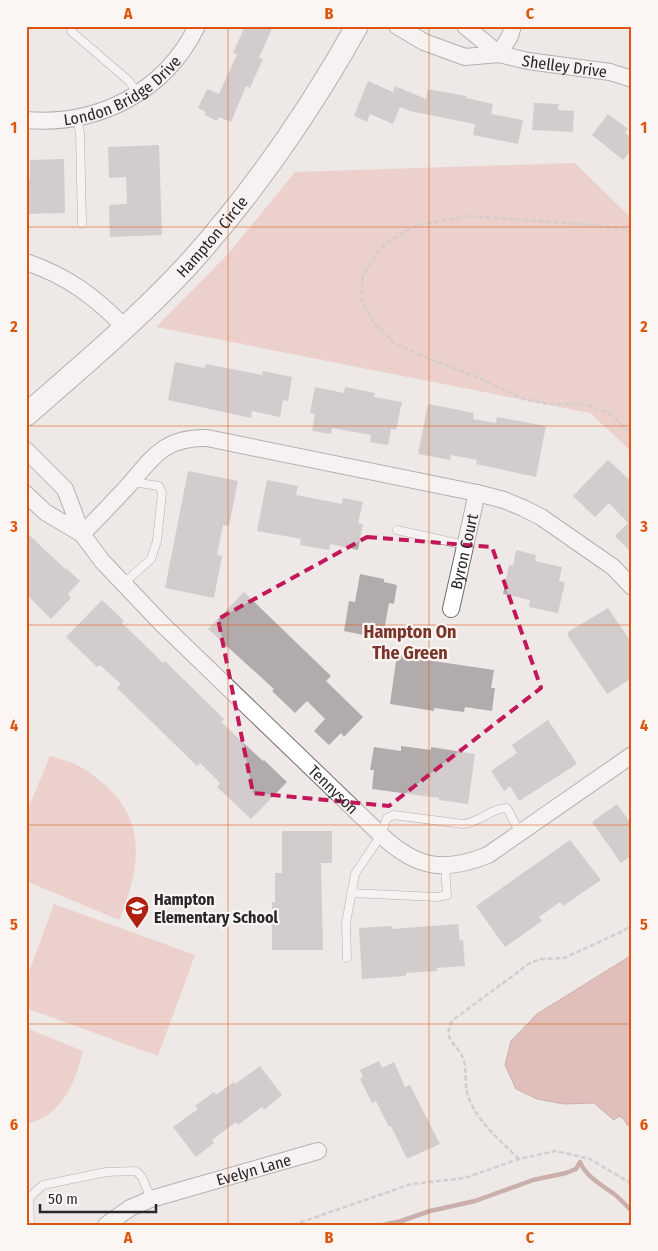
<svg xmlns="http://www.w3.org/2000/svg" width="658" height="1251" viewBox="0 0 658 1251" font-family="'Fira Sans Condensed',sans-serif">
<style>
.green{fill:#e8b4aa}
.water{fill:#cf8d81;stroke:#9e6e66}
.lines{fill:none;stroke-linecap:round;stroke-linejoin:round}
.stream{stroke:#9e6e66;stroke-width:4.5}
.building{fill:#b1acab}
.lane-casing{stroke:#716d6c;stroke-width:9}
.street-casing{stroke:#716d6c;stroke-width:18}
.secondary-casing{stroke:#716d6c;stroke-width:24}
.path{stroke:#b3aead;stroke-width:2.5;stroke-dasharray:5 2.5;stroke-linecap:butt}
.lane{stroke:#fff;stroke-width:8}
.street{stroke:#fff;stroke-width:16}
.secondary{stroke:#fff;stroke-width:22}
.marked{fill:none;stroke:#c2185b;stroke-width:4;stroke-dasharray:10 6;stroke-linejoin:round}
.grid{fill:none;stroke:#de560d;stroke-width:1;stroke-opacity:0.55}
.labels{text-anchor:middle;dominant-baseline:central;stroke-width:4.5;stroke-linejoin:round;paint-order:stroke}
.street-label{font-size:16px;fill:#2a2727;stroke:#fbf5f4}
.poi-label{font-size:16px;font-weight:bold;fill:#2a2727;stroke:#fbf5f4;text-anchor:start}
.neighbourhood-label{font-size:18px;font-weight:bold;fill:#7a3429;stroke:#fbf5f4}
.neatline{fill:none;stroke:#de560d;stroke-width:2}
.grid-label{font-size:16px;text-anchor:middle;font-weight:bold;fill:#de560d}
</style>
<rect width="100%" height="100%" fill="#eee8e7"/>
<!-- green -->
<path class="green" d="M575,163L632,219V452L590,413L156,327L228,254L295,172Z
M50,756C77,763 83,767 104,784C149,823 139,871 119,920L26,881V814Z
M54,904L195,955L158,1056L26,1008V980Z
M26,1028L83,1051C75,1083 62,1116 26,1124Z"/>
<!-- water -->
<path class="water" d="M632,955V1120L630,1125H627L624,1119L619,1116L614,1120L594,1103L564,1104L537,1099L516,1089L505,1065L511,1041L537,1014Z"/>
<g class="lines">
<!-- stream -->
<path class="stream" d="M580,1162C586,1177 602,1185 614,1194C621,1199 626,1206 632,1211
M383,1225L401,1221L430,1211L475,1201L533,1180L566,1173L576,1169L580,1162"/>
</g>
<!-- building -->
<path class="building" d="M245,26H273L259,58L263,59L250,88L246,86L231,122L219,117L217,121L205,115L206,112L198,108L207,89L219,94L237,54L233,53Z
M368,81L393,92L395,86L426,99L428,89L466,96V98L493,104L491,114L523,120L518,144L473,135L475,124L410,111L400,107L393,124L370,114L367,122L354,116Z
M534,103L559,104L558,110L574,111L573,132L532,130Z
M608,114L628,129L625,133L632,138V149L623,160L592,135Z
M159,145L162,235L110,237L109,205L127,204L126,177L109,178L108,147Z
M64,159L65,213L26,214V179H30V160Z
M175,362L205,368L206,364L262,375L263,371L292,377L288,401L283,400L280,417L252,411L251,418L168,400Z
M315,387L344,393L345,387L375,393L374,397L402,402L396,430L391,429L388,445L370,442L371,435L332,428L331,434L312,431L315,414L310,413Z
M428,404L474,413L473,419L496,423L497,417L546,426L536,477L476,464L477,460L451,455L450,460L418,454Z
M608,460L632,482V553L615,536L628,523L609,503L595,517L573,496Z
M188,471L238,481L229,526L223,525L217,555L222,556L214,598L165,588Z
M267,480L298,486L296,495L342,504L343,498L363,502L358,523L363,524L358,550L330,544L329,550L300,545L301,539L257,531Z
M26,532L65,569L66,568L80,581L68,594L71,598L51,619L26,594Z
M516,550L536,555L535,561L562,567L559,581L565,582L558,613L529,607L530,600L503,594L509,565L513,566Z
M360,574L384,579V582L397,585L394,604L389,603L384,631L370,629L369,636L344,631L349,601L355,602Z
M244,592L331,676L326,681L363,717L344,737L341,733L329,745L314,731L325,719L307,701L295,713L272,691L274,689L208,629Z
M102,600L124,621L122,623L163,663L165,661L224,719L221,722L263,761L264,760L287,782L251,819L217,787L220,783L200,763L197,766L117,688L121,684L100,665L97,667L66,637Z
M608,608L632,643V678L607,694L568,636V632Z
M397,654L427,658L426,660L494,670L491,688H495L492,711L465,707L464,712L434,708V711L390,704Z
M548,720L577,764L519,801L510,786L504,791L491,771L517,753L512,745Z
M401,746L431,750V747L475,754L468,804L439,800V798L372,789L374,770H370L374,747L401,751Z
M617,804L632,825V855L621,863L592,822Z
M282,831H332V863H321L323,950H272V902H275V873H282Z
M570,840L601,880L563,906L560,902L539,917L542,921L505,947L476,906Z
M458,924L460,941L463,940L465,966L437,968V971L406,973V976L362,979L359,928L392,926V929Z
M379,1061L382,1068L394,1062L405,1087L410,1085L440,1144L407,1159L391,1126L389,1127L376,1101L372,1103L360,1079L363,1077L360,1070Z
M260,1066L282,1095L264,1110L262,1107L238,1125L236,1122L212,1140L214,1143L196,1157L173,1127L198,1109L195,1106L214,1092L216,1095L234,1082L235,1084Z"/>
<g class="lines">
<defs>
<path id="lane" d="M70,26L72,32L129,81L138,94
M77,118L80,133L82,224
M397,530L465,545
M123,584L151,559L157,541L162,493L159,486L133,482
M351,893L437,897L447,895L445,866
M347,958L346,923L355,874L381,835L387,818L394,815L463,824C479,823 491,808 507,808L520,833
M30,1225L29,1199L35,1192L43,1185L106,1172L136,1171L142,1177L151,1199"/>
<g id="street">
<path id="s1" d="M397,26L424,42L465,57L499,54L528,61L610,72L632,79"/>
<path d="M465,26L499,54"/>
<path d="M499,54L510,36L513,26"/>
<path id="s2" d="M26,120C98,126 165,92 197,26"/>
<path d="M26,262C67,276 96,297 125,328"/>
<path id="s3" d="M26,450L65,489L82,534L102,561L162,624L381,835C416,868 443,873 488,855L632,755"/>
<path d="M26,494L45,512L82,534"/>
<path d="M82,534C98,518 113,502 128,486C153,457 164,437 207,438L477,493L504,500L523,508L541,517L613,567L632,587"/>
<path id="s4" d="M451,609L477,493"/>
<path id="s5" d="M106,1225L130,1208L151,1199L318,1151"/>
</g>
<g id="secondary">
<path id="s6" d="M26,415C81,367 137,320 187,266C253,193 309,112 357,26"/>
</g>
</defs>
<!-- lane casing -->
<use href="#lane" class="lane-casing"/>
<!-- street casing -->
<use href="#street" class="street-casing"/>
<!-- secondary casing -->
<use href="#secondary" class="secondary-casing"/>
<!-- path -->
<path class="path" d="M632,233L625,229L581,224L469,216L418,225L387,242L373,259L363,276L361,299L373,321L394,343L429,359L477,377L524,399L548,404H584L609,413L632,434
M519,1159C500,1140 477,1122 468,1096C464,1085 467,1072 464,1061C459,1043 440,1041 453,1020L530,963L541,959L564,958L621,932L632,925
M293,1225L411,1184L465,1178L519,1159L556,1151L590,1159L632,1184"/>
<!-- lane -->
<use href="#lane" class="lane"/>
<!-- street -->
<use href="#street" class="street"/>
<!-- secondary -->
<use href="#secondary" class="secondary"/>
</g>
<!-- marked area -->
<path d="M0 0H658V1251H0ZM367,537L492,547L541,688L389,806L253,793L218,619Z" fill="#eee8e7" fill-opacity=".55" fill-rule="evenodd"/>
<path class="marked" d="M367,537L492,547L541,688L389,806L253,793L218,619Z"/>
<!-- grid -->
<path class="grid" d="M228,26V1225M429,26V1225M26,227H632M26,426H632M26,625H632M26,825H632M26,1024H632"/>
<!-- icons -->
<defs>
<symbol id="school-pin" viewBox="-11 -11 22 30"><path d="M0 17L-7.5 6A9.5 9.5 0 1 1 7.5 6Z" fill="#af210d" stroke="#fbf5f4"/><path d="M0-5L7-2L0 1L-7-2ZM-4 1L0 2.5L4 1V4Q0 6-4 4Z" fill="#fff"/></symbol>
</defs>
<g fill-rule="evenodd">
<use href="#school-pin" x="123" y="894" width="28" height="38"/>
</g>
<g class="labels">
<!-- street labels -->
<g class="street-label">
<text stroke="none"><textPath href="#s1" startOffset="176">Shelley Drive</textPath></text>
<text stroke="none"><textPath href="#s2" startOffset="104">London Bridge Drive</textPath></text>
<text stroke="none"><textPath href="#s6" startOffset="258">Hampton Circle</textPath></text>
<text stroke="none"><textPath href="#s4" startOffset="59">Byron Court</textPath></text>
<text stroke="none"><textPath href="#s3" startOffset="462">Tennyson</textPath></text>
<text stroke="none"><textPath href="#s5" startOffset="159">Evelyn Lane</textPath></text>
</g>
<!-- poi labels -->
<g class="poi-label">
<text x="154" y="899">Hampton<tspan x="154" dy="18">Elementary School</tspan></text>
</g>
<!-- neighbourhood labels -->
<g class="neighbourhood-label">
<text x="410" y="632">Hampton On<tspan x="410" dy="21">The Green</tspan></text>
</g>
</g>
<!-- border -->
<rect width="658" height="1251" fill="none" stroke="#fbf5f4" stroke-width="55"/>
<!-- scale -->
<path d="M40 1204v8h116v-8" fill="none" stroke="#2a2727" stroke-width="2.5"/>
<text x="48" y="1204" font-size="15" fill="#2a2727" stroke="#fbf5f4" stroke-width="4" paint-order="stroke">50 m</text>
<rect x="28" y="28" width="602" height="1196" class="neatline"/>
<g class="grid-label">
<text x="128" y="19">A</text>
<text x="329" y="19">B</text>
<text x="530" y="19">C</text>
<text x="14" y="133">1</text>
<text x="644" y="133">1</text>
<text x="14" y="332">2</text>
<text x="644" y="332">2</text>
<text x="14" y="532">3</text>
<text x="644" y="532">3</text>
<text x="14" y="731">4</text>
<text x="644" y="731">4</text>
<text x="14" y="930">5</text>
<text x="644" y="930">5</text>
<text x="14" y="1130">6</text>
<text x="644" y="1130">6</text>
<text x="128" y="1243">A</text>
<text x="329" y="1243">B</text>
<text x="530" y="1243">C</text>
</g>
</svg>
